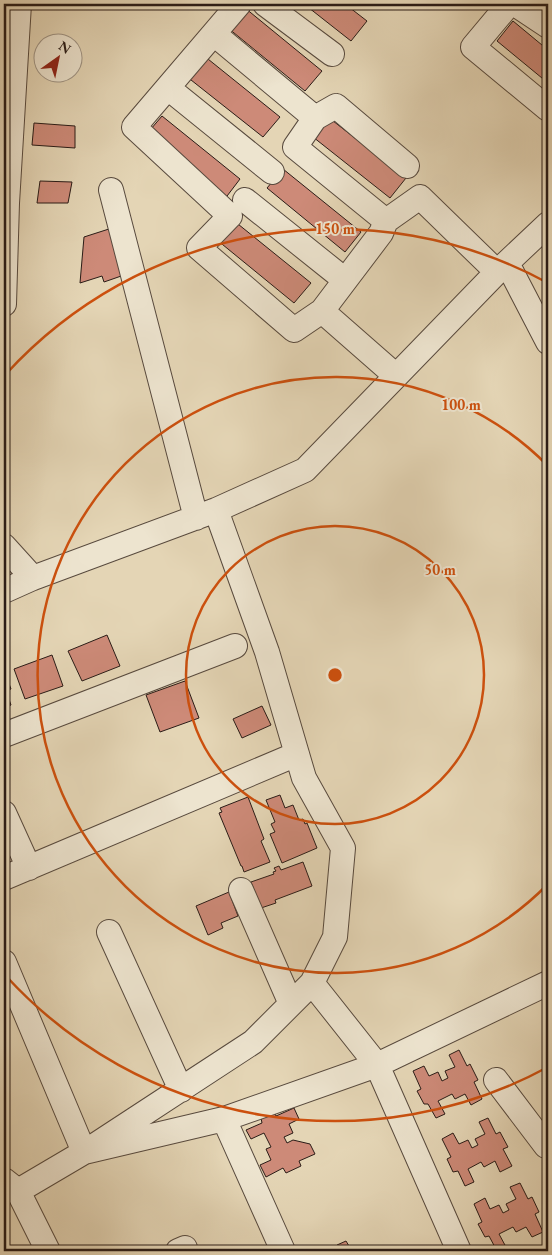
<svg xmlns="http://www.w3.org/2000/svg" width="552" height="1255" viewBox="0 0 552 1255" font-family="'EB Garamond',serif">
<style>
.building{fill:#cd8a78;stroke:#2a1c17}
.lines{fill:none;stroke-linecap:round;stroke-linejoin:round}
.street-casing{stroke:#584a3e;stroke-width:26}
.street{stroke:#ede4cf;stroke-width:24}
.ring{fill:none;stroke:#cc500e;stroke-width:2.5}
.centre{fill:#cc500e;stroke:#ede4cf;stroke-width:2.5}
.ring-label{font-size:15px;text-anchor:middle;font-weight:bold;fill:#cc500e;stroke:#ede4cf;stroke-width:4;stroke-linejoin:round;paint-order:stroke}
</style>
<rect width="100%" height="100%" fill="#e4d5b5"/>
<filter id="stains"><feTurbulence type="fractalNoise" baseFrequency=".004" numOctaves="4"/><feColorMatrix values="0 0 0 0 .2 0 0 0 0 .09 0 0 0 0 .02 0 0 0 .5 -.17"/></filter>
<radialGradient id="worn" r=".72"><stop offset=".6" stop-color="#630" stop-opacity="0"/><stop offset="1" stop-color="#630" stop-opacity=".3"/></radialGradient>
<!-- building -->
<path class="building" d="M304,4H345L367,21L351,41Z
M245,8L322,71L305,91L228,28Z
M513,21L548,50V83L497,41Z
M203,55L280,117L263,137L186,76Z
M162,116L240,179L224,200L145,136Z
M328,117L406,178L390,198L313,137Z
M34,123L75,126V148L32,145Z
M283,169L361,232L345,252L267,188Z
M40,181L72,182L68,203H37Z
M233,220L311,283L294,303L217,240Z
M112,228L127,274L104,282L102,276L80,283L84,237Z
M107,635L120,666L82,681L68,651Z
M52,655L63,686L25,699L14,669Z
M4,670L11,689L6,691L11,705L4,708Z
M185,681L199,718L160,732L146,695Z
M262,706L271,725L242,738L233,719Z
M280,795L285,808L293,805L299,820L303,819L305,824L307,823L317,848L282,863L270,834L275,832L271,824L275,822L266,800Z
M248,797L264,839L261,841L270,862L244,872L242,866H241L219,813L222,812L220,808Z
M303,862L312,886L275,900L276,903L261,908L251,882L274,874L273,872L276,871L274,868L279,866L281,870Z
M229,892L238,916L221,923L223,928L208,935L196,906Z
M459,1050L467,1066L470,1064L478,1080L474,1082L482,1099L471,1105L465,1094L455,1099L452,1094L438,1101L445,1114L436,1118L428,1104H424L417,1091L421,1089L413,1071L424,1066L429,1076L438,1072L442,1081L448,1078L445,1071L455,1067L449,1055Z
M294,1108L299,1119L289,1124L293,1133L284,1137L287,1143L293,1140L310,1144L315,1154L299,1161L301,1166L286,1173L283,1168L266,1177L260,1165L271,1160L266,1149L271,1147L264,1133L251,1139L246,1130L262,1123L261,1118L274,1112L276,1116Z
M488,1118L496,1134L500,1132L508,1147L503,1149L512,1166L500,1172L495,1161L484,1167L481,1162L468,1169L474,1182L465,1186L458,1171L453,1172L447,1159L451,1157L442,1139L453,1133L459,1144L468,1140L472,1148L478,1145L475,1139L485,1134L479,1122Z
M520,1183L528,1199L532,1197L539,1212L535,1214L543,1232L532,1237L526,1227L516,1232L513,1227L499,1234L506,1247L497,1251L489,1236L485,1237L478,1224L482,1222L474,1204L485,1198L490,1209L499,1205L503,1213L509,1210L506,1204L516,1199L510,1187Z
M346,1241L352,1251H340L337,1245Z"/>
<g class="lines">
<defs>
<path id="street" d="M239,4L134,127L230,216L199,248L294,330L322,311L395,375
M265,4L332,54
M509,4L473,47L548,109
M515,4L548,26
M214,34L315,118L295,147L386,221L420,197L497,272
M168,88L272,172
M315,118L336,106L407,166
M111,190L196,518
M245,200L345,280
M507,263L548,342
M4,304L7,203L19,4
M322,311L381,233L386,221
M4,546L33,578
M4,591L33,578L216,510L305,470L497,272L548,224
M4,735L235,646
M4,813L29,868
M4,878L297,754
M241,890L291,1004
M109,932L181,1090
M4,962L84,1152L224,1119L377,1065L548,983
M312,983L377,1065L459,1251
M496,1080L546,1146H548
M224,1119L283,1251
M4,1180L18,1191L48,1251
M18,1191L91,1148L253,1042L312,983L335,937L343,848L304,778L267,652L216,510
M178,1251L185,1248"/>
</defs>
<!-- street casing -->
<use href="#street" class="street-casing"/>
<!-- street -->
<use href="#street" class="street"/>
</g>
<!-- distance rings -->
<g class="ring">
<circle cx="335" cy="675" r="149"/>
<path d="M548 884A298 298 0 1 1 548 466"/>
<path d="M548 1067A446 446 0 0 1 6 976M6 374A446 446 0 0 1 548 283"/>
</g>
<circle cx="335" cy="675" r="8" class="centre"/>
<g class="ring-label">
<text x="335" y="234">150 m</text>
<text x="461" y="410">100 m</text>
<text x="440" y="575">50 m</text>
</g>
<!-- margin -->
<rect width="552" height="1255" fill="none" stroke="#e4d5b5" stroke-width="20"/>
<rect x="5" y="5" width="542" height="1245" fill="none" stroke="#2a1c17" stroke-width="2.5"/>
<rect x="10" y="10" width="532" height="1235" fill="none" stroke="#2a1c17"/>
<!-- north arrow -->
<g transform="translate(58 58) rotate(33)"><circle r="24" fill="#ede4cf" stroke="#9f9485"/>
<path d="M0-4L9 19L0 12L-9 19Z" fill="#8f2418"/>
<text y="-8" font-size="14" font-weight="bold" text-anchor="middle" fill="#2a1c17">N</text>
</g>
<rect width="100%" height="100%" filter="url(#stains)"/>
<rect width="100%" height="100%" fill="url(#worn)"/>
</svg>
